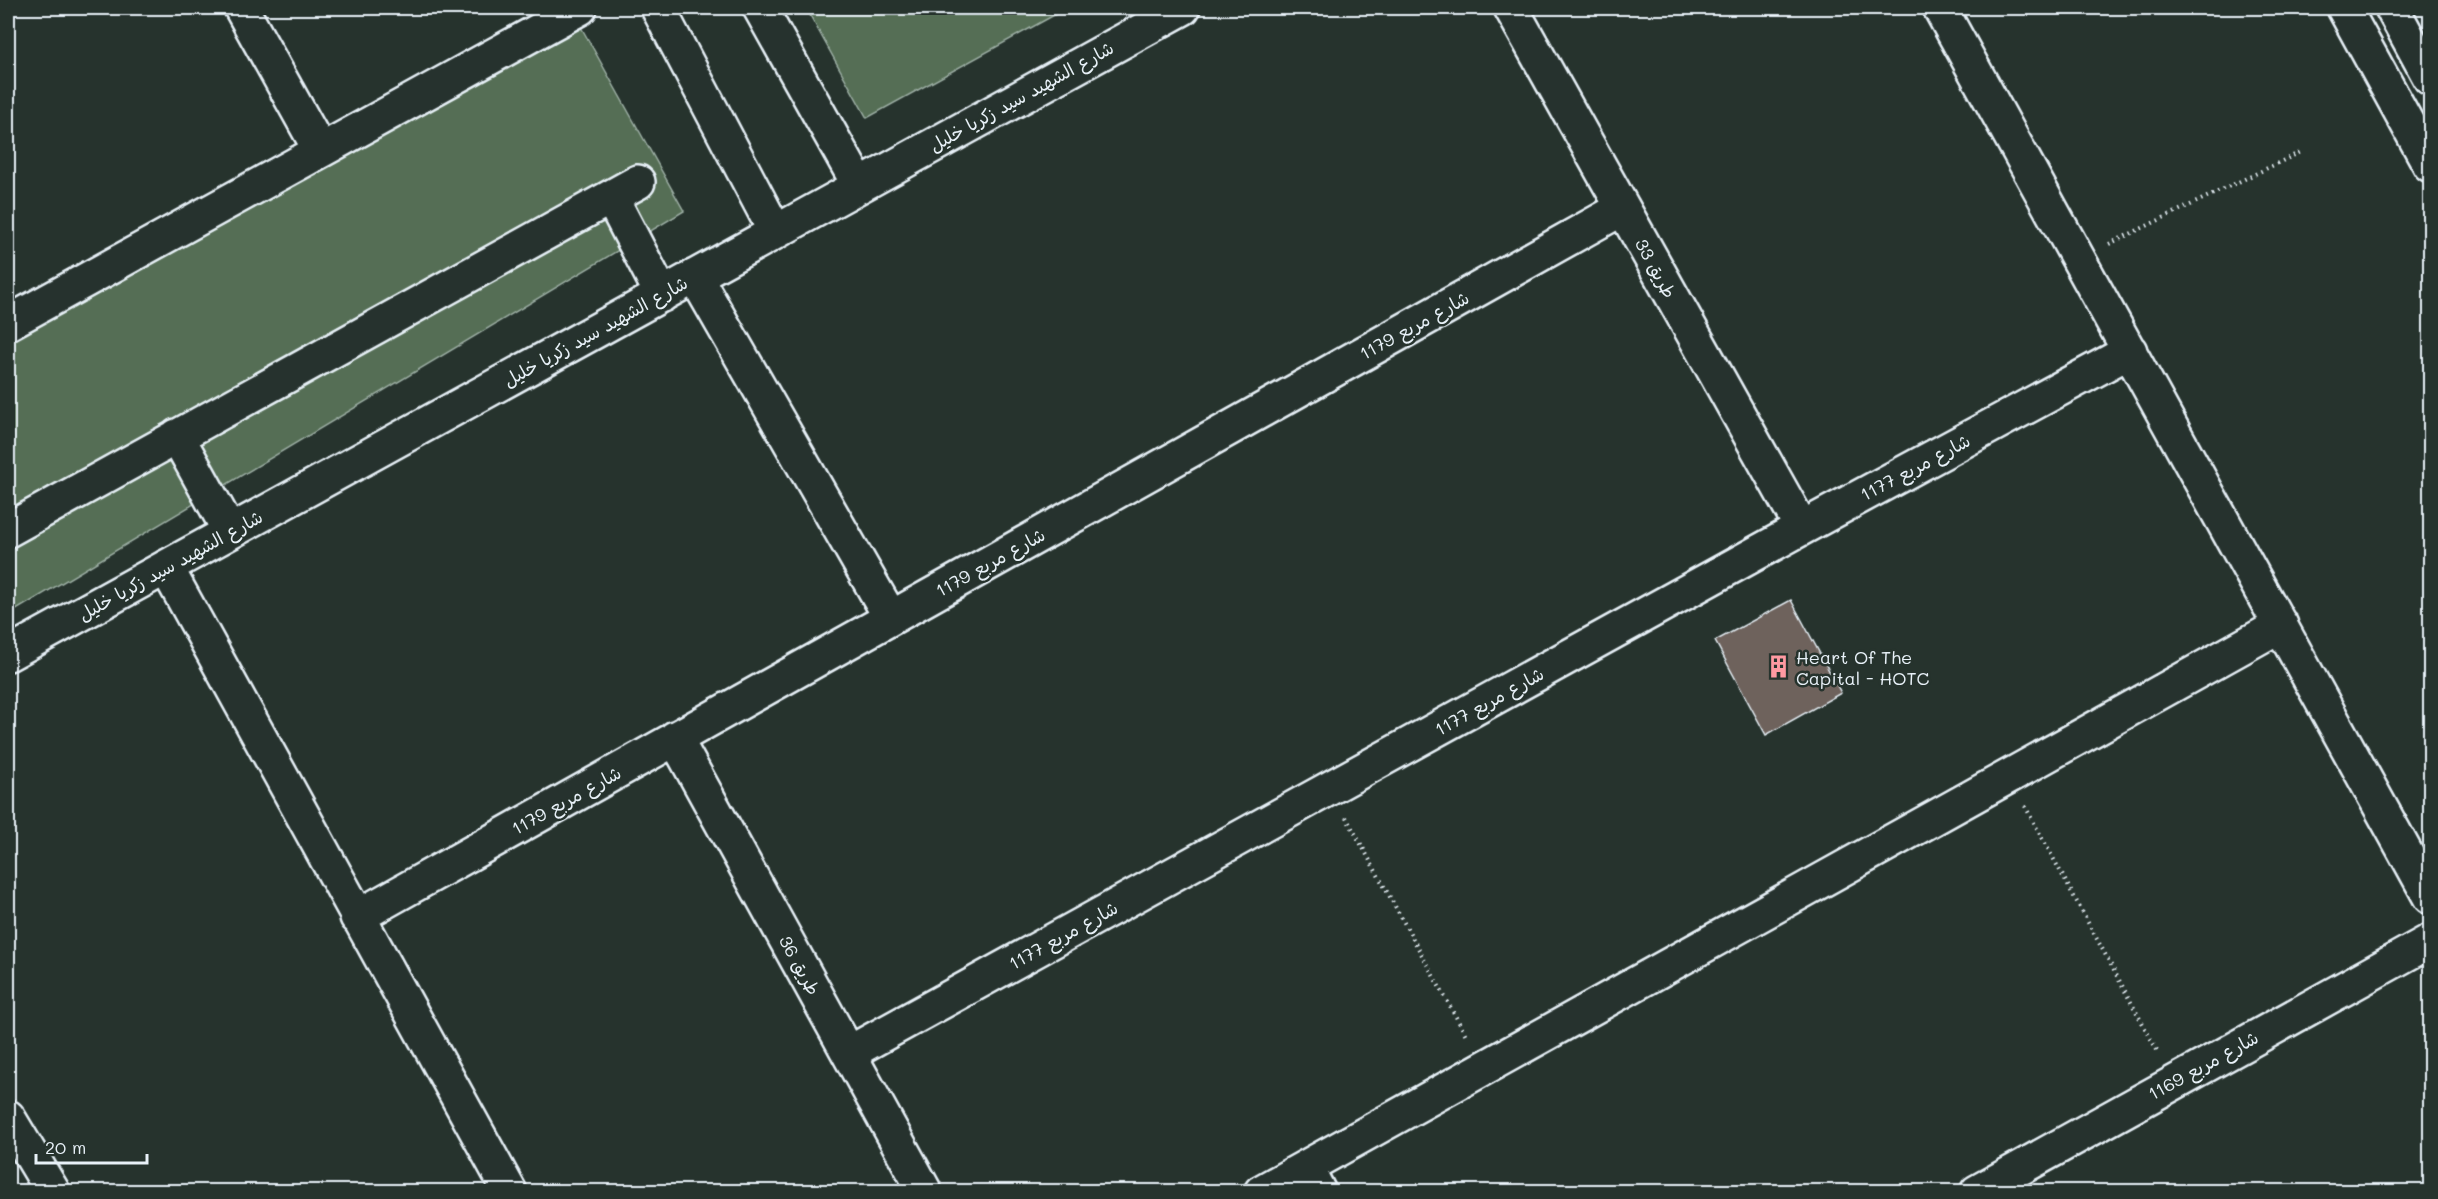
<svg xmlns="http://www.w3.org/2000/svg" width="2438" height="1199" viewBox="0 0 2438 1199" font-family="Mali,'Playpen Sans Arabic',sans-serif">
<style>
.green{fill:#556e54;stroke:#9eb0a6;stroke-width:1.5}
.building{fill:#6e625c;stroke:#e8f1f8;stroke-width:1.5}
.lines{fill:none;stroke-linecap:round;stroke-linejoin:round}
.minor-casing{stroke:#e8f1f8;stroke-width:38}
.path{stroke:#e8f1f8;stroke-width:4;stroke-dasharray:1.5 4.5;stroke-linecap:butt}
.minor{stroke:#26332d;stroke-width:33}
.labels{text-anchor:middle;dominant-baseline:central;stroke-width:5;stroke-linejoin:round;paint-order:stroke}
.street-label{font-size:18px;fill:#e8f1f8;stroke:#26332d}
.poi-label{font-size:18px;fill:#e8f1f8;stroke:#26332d;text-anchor:start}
</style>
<rect width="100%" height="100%" fill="#26332d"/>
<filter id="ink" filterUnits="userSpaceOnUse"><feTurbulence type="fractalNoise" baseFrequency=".0167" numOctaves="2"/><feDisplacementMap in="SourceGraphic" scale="12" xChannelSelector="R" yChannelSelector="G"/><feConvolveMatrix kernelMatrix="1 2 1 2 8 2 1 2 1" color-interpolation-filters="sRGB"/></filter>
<g filter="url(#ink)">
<!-- green -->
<path class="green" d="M806,8H1067L867,118Z
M581,27L684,211L8,615V327Z"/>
<!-- building -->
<path class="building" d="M1791,600L1841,693L1766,735L1715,641Z"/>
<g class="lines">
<defs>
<path id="minor" d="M241,8L320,150
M658,8L775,231
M760,8L859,185
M1511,8L1802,528
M1940,8L2430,897
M2344,8L2430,165
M2392,8L2430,78
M611,197L662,295
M695,276L891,618
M8,323L580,8
M177,436L230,532
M8,530L638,182
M166,567L510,1192
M8,654L1183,8
M675,738L925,1192
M357,917L1623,208
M849,1053L1802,528L2130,351
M8,1117L53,1192
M1306,1167L1319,1192
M1261,1192L2281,625
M1977,1192L2430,941"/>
</defs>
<!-- minor casing -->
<use href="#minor" class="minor-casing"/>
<!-- path -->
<path class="path" d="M2109,244L2303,151
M2025,806L2158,1052
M1346,817L1467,1037"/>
<!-- minor -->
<use href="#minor" class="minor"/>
</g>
</g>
<!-- icons -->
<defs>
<symbol id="building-bare" viewBox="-9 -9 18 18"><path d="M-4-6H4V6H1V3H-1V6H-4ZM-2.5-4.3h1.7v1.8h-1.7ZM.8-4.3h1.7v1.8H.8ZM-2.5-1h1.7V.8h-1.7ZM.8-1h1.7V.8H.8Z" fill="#ff9aa2" stroke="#26332d" stroke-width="2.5" paint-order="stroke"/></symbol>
</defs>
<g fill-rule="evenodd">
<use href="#building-bare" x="1762" y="650" width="33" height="33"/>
</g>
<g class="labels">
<!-- street labels -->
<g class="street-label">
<text transform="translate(1021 96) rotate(-29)">شارع الشهيد سيد زكريا خليل</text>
<text transform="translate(1656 268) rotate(61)">طريق 33</text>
<text transform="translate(1414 325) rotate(-29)">شارع مربع 1179</text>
<text transform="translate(595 331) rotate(-29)">شارع الشهيد سيد زكريا خليل</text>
<text transform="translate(1915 467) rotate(-28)">شارع مربع 1177</text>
<text transform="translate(990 562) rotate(-29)">شارع مربع 1179</text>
<text transform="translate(170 565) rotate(-29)">شارع الشهيد سيد زكريا خليل</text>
<text transform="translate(1489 701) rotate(-29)">شارع مربع 1177</text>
<text transform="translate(566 800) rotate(-29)">شارع مربع 1179</text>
<text transform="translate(1063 935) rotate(-29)">شارع مربع 1177</text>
<text transform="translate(800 965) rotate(61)">طريق 36</text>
<text transform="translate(2203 1065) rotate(-29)">شارع مربع 1169</text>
</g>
<!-- poi labels -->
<g class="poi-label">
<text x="1796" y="657">Heart Of The<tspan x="1796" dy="21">Capital - HOTC</tspan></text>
</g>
</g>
<!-- margin -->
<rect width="2438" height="1199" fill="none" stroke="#26332d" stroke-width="30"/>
<rect x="15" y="15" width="2408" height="1169" fill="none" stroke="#e8f1f8" stroke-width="2" filter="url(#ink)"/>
<!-- scale -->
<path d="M36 1154v9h111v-9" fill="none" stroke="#e8f1f8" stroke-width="3"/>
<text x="45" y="1154" font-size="18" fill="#e8f1f8" stroke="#26332d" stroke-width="4.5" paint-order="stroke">20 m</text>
</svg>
